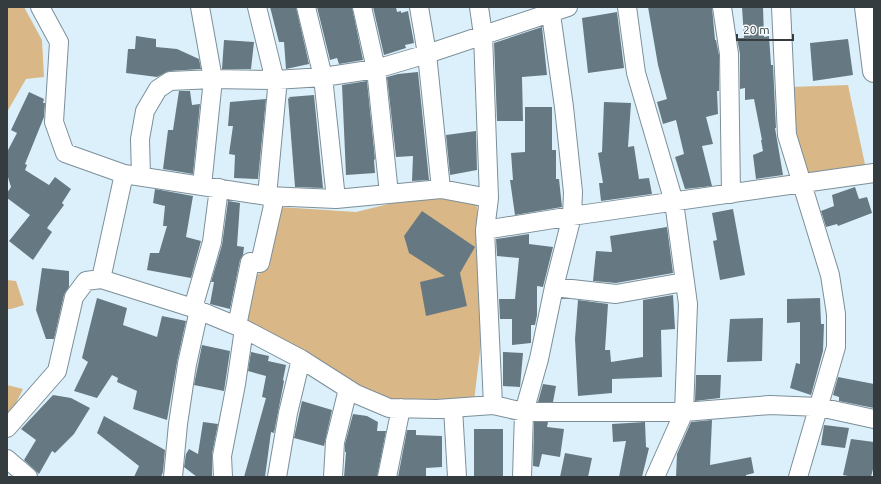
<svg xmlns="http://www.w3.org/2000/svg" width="881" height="484" viewBox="0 0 881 484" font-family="Ubuntu,sans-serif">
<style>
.green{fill:#d9b787}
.building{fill:#667982}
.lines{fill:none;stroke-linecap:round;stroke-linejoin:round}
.street-casing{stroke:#7c8f99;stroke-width:20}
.secondary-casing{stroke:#7c8f99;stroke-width:24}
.street{stroke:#fff;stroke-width:18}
.secondary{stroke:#fff;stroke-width:22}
</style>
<rect width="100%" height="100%" fill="#dcf0fb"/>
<!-- green -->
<path class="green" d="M9,7H24L42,40L44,77L26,79L7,112V8Z
M848,85L866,169L805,180L791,133L790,87Z
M425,195L477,202L481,343L474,401L393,402L363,392L247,322L257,275L269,268L280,207L356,212Z
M7,280L16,281L24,305L11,309H7Z
M7,385L23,389L14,407L7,413Z"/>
<!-- building -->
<path class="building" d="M270,7H296L309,64L286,69L284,42H279Z
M317,7H352L363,60L339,64L337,58L330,60Z
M373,7H396L397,12L401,11V13L408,11L414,43L405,45L406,48L384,55Z
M648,7H712L715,40H716L719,55V91H717L718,114L706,117L713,144L702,146L712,186L685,189L675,157L684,154L676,120L663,124L657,102L667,99L658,65Z
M742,7H763L764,37L769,36L771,65H773L776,128H775L783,175L756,179L753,155L763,151L761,140H762L754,99L745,100V88L740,89V54L737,38H744Z
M617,12L624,68L588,73L582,18Z
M542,27L547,75L522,77L523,121H497L494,43Z
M136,36L156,39V47L177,49L199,59L201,69L169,71L157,77L126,73L128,49H135Z
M848,39L853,75L813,81L810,43Z
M224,40L254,42L251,69H222Z
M418,72L429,180L412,181L413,156L396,157L387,77L398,74Z
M367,81L375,159L374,160L375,173L346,175L342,85Z
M179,91H190L192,105L200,104L193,174L163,169L168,130H173Z
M29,92L44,99L43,103H45L44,117L25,164L27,165L25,170L49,185L55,177L71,189L62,203L64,205L47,228L52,232L33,260L9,241L30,215L7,198V193L11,187L7,174V152L17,133L11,130Z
M314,95L323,188L295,187L288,98L290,99L289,97Z
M266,99L258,179L234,178L235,155L229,154L233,126H228L230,102Z
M604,102L631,103L628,147L634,146L639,179L649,178L652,194L601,201L599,183H603L598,153L602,152Z
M525,107H552V150H556V179H559L562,207L515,215L510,180H513L511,153L525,152Z
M476,131L477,170L450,175L446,135Z
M855,187L859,199L867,197L872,213L838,226L837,224L826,227L821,211L834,206L832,195Z
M155,189L193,196L186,237L201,241L191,278L147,270L150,253H159L167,226H163L165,206L153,203Z
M228,201L240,203L237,246L244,247L243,255L240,260L230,309L210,304L214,282H211L222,245Z
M733,209L745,275L720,280L713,241L717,240L712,213Z
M422,211L475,247L460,273L467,306L426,316L420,282L445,276L409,253L404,236Z
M667,227L673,273L616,283L593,281L596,251L612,252L610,236Z
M529,234V244L553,247L543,287L537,286V315L535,325H531V343L512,345V319H500L499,299H515L519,258L497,256L496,239Z
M42,268L69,271V287L64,295L54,339H46L36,310Z
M673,295L675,329L661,330L662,377L612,379V393L578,396L575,339L578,300L608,304L605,350H610L611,362L643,357V300Z
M97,298L127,308L123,325L157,337L162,316L186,321L177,362L167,420L133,409L137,391L117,382L118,378L112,375L97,398L74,391L88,362L82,358Z
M820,298L821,324H824L823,351L811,395L790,388L796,363L800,364V322L787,323V299Z
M763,318L762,361L727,362L730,319Z
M202,345L230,351L224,391L194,385Z
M251,352L269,356L268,361L286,365L283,380L284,381L274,433L271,432L265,477H244L266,398L262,397L266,376L248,371Z
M503,352L523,353L520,387L503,386Z
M696,375H721L720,398L695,401Z
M838,377L874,384V408L839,401V397L833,395Z
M543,384L556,386L553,402H538Z
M53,395L71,398L90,408L74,434L55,453L52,451L39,474L24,460L36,440L21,429Z
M302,401L332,410L324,446L294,438Z
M353,414L367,416L378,422L377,431H386L377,477H344L346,452H345V444Z
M104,416L165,450L163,472L161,477H134L139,466L97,433Z
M712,420L710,465L751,457L754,473L746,475V477H676L677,454L691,422Z
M203,422L218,424L212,454V477H197L184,467L186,454L189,449L198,454Z
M534,422H548L547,427L564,429L560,457L542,454L539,467L533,466Z
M645,422L646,447L649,448L642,477H619L626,441L613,442L612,424Z
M824,425L849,428L845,448L821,445Z
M474,429H503V477H474Z
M407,430H416V435L442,436V467L426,468V477H398Z
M851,439L874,442V465L871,477H853L843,475Z
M565,453L592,458L588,477H560Z"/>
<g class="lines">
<defs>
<path id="street" d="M200,7L213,79L202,186
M257,7L277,89L267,196
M306,7L323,77L336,199
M362,7L376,69L389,194
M419,7L427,54L441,189
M479,7L483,35L489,198
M627,7L636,73L674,202L688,304L684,412L655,477
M722,7L729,54L731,194
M781,7L787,135L830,275L836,314V347L798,477
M124,174L267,196L336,199L441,189L489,198L485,230L493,405
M141,176L140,139L145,111L158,89L170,81L213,79L275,80L323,77L376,69L427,54L568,7
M485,230L572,216L874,173
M101,279L193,308L244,329L301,359L356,394L389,408L437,409L493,405L524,412H684L770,405L819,407L874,419
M554,287L616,294L684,282
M193,308L212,242L219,188
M237,326L250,262L260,263L275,197
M453,408L457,477
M7,428L57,371L74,297L86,281L101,279L124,174L65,153L54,122L59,42L40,7
M7,459L28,477
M173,477L178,424L187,364L199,310
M223,477L222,456L236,384L244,329
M277,477L288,413L301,359
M333,477L335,442L348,389
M387,477L401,408
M522,477L524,412L539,359L554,287L572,216L573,192L564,107L550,7"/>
<path id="secondary" d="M866,7L874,71"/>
</defs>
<!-- street casing -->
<use href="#street" class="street-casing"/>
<!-- secondary casing -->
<use href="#secondary" class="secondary-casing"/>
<!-- street -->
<use href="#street" class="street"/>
<!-- secondary -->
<use href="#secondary" class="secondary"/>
</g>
<!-- border -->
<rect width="881" height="484" fill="none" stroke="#343c40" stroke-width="16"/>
<!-- scale -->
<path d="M737 34v6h56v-6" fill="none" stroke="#343c40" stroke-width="2"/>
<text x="743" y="34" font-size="12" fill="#343c40" stroke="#f6fbfd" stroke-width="3" paint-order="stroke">20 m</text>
</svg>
